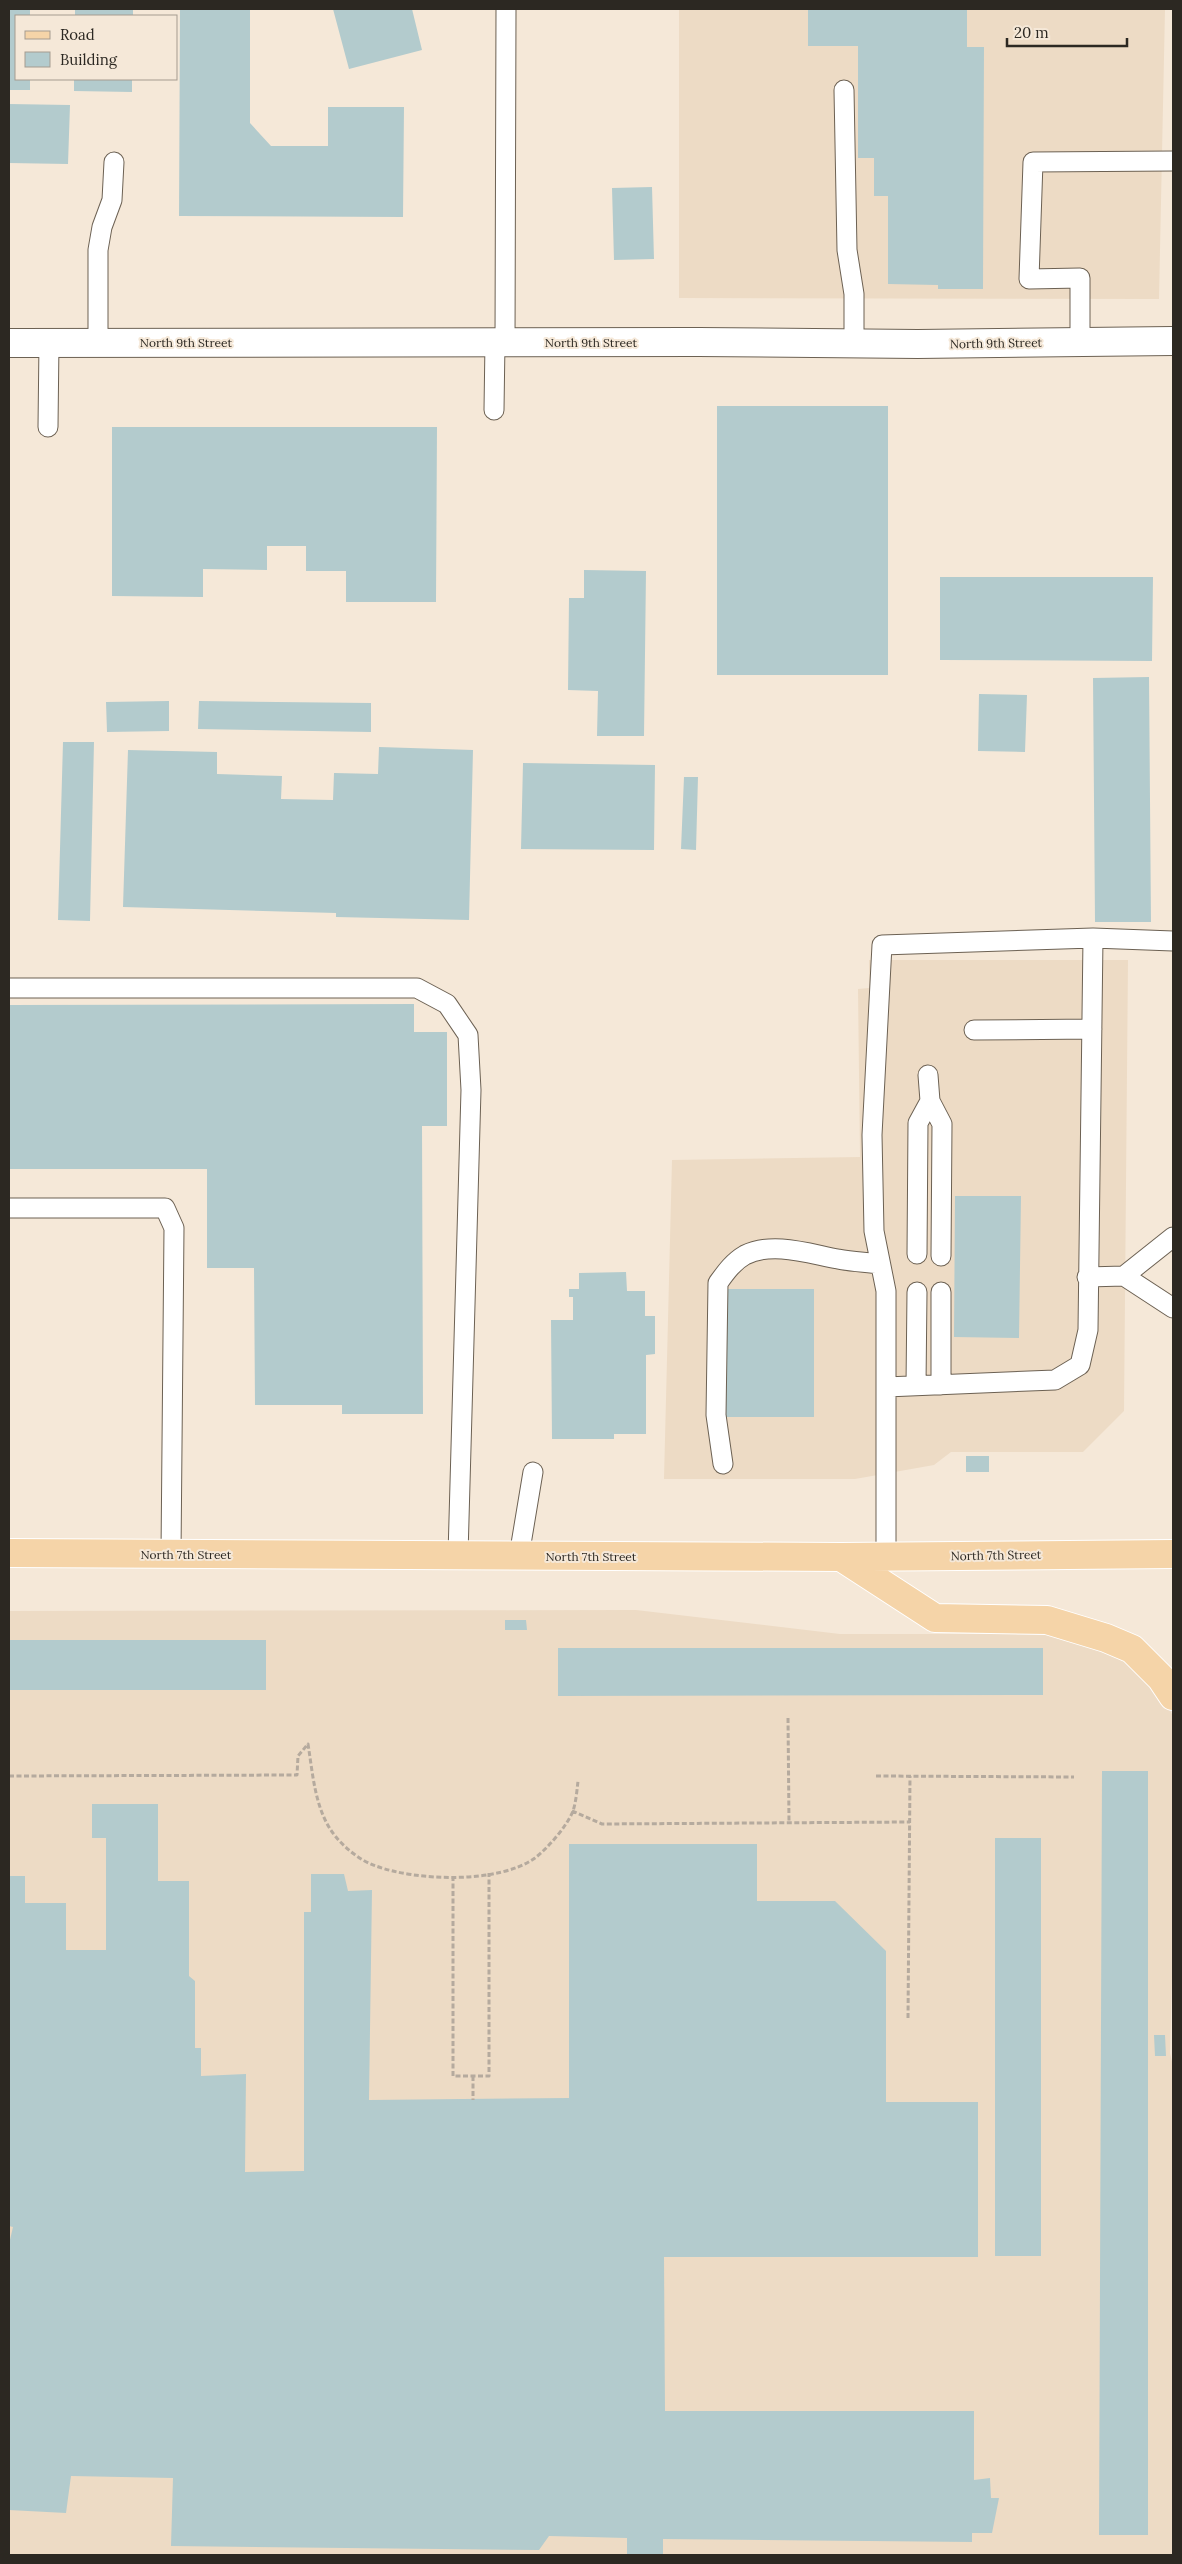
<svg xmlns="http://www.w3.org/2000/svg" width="1182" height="2564" viewBox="0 0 1182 2564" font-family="Lora,serif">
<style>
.built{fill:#eddbc5}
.building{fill:#b3cbcd}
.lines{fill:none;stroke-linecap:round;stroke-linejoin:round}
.service-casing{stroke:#6c6153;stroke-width:21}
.minor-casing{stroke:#6c6153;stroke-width:30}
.primary-casing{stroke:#fff;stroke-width:30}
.path{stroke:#b5aa9e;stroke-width:3;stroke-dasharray:5 2.5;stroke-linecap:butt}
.service{stroke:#fff;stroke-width:19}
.minor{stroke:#fff;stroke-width:28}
.primary{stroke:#f5d4a8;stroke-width:28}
.labels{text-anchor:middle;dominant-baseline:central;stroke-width:4;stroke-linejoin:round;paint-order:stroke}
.street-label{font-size:12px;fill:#2c2822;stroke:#f5e8d8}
</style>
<rect width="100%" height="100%" fill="#f5e8d8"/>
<!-- built -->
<path class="built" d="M679,9H1165L1159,299L679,298Z
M869,960H1128L1124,1411L1083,1452H951L934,1465L855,1479H664L672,1160L860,1157L858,989L869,988Z
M636,1610L840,1634H1039L1065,1637L1097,1648L1125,1662L1160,1692L1173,1716V1937L1170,2053L1173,2066V2555H9V1611Z"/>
<!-- building -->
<path class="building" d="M9,9H30V16H16V79H30V90H9Z
M75,9H133V16H75Z
M180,9H250V123L271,146H328V107H404L403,217L179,216Z
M333,9H412L422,50L349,69Z
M808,9H967V47H984L983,289H938V285L888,284V196H874V158H858V46H808Z
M74,79H132V92L74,91Z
M9,104L70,105L68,164L9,163Z
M652,187L654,259L614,260L612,188Z
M717,406H888V675H717Z
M112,427H437L436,602H346V571H306V546H267V570L203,569V597L112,596Z
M584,570L646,571L644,736H597L598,691L568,690L569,598H584Z
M940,577H1153L1152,661L940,660Z
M1149,677L1151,922H1095L1093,678Z
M979,694L1027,695L1025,752L978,751Z
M169,701V731L107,732L106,702Z
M199,701L371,703V732L198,729Z
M63,742H94L90,921L58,920Z
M379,747L473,750L469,920L336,917V913L123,907L128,750L217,752V774L282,776L281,799L333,800L334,773L378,774Z
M523,763L655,765L654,850L521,849Z
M684,777H698L696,850L681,849Z
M414,1004V1032H447V1126H422L423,1414H342V1405H255L254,1268H207V1169H9V1005Z
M955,1196H1021L1019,1338L954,1337Z
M626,1272L627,1291H645V1316H655V1354L646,1355V1434H614V1439H552L551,1320H573V1297H569V1289H579V1273Z
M721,1289H814V1417H721Z
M966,1456H989V1472H966Z
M505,1620H526L527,1630H505Z
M9,1640H266V1690H9Z
M558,1648H1043V1695L558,1696Z
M1102,1771H1148V2535H1099Z
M92,1804H158V1881H189V1976L195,1981V2048H201V2076L246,2074L245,2172L304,2171V1912H311V1874H344L348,1891L372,1890L369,2100L569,2098V1844H757V1901H835L886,1951V2102H978V2257H664L665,2411H974V2480L990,2478L991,2498H999L992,2533H972V2542L663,2539V2555H627V2538L549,2536L539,2550L171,2546L173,2478L71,2476L66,2513L9,2510V2244L13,2227L9,2226V1876H25V1903H66V1950H106V1838H92Z
M995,1838H1041V2256H995Z
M1154,2035H1165L1166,2056H1155Z"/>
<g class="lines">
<defs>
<path id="service" d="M844,90L847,250L854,294V344
M98,342V250L102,227L112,200L114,162
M505,342L506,9
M1080,342V278L1029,279L1033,162L1173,161
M494,410L495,342
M48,427L49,342
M9,988H417L447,1004L468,1035L471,1090L458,1555
M974,1030L1092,1029
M928,1075L930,1101L942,1124L941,1256
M9,1208H165L174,1228L171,1554
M917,1254L918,1123L930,1101
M1124,1276L1173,1237
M1087,1277L1124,1276L1173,1308
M941,1292V1385
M916,1385L917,1292
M886,1387L1055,1380L1080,1365L1088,1330L1093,938
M723,1464L716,1415L718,1283C726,1272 733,1262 745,1255C773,1241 810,1254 838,1259C852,1262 866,1262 880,1264
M519,1556L533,1472
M886,1556V1291L874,1231L872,1135L882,945L1093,938L1173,941"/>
<path id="minor" d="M9,343L698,342L918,344L1173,341"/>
<path id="primary" d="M9,1553L841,1557L1173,1554
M841,1557L935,1618L1047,1620L1106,1638L1132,1649L1161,1678L1173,1696"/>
</defs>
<!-- service casing -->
<use href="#service" class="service-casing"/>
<!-- minor casing -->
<use href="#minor" class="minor-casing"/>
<!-- primary casing -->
<use href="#primary" class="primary-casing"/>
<!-- path -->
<path class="path" d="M788,1718L789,1822
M9,1776L297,1775L298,1756L308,1744C313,1775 315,1812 336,1837C346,1849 361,1861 376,1866C416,1881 499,1884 535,1858C548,1848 567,1826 573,1811C576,1802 577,1790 578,1781
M876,1776L1074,1777
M572,1811L602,1824L910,1822
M453,1876V2076H489V1873
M908,2018L910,1776
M473,2076V2100"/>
<!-- service -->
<use href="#service" class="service"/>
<!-- minor -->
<use href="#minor" class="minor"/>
<!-- primary -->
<use href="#primary" class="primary"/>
</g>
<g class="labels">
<!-- street labels -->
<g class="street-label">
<text x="186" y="342">North 9th Street</text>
<text x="591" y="342">North 9th Street</text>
<text transform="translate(996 343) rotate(-1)">North 9th Street</text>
<text x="186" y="1554">North 7th Street</text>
<text transform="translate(996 1555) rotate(-1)">North 7th Street</text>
<text x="591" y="1556">North 7th Street</text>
</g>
</g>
<!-- border -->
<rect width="1182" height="2564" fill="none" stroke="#2c2822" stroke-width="20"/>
<!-- legend -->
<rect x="15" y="15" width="162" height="65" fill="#f5e8d8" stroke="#a59b8f"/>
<rect x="25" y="31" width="25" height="8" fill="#f5d4a8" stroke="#a59b8f"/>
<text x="60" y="40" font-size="15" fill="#2c2822">Road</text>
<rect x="25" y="52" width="25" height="15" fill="#b3cbcd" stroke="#a59b8f"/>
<text x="60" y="65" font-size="15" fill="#2c2822">Building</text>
<!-- scale -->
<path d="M1007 38v8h120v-8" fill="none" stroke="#2c2822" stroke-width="2.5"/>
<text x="1014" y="38" font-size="15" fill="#2c2822" stroke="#f5e8d8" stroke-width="4" paint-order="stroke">20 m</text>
</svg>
